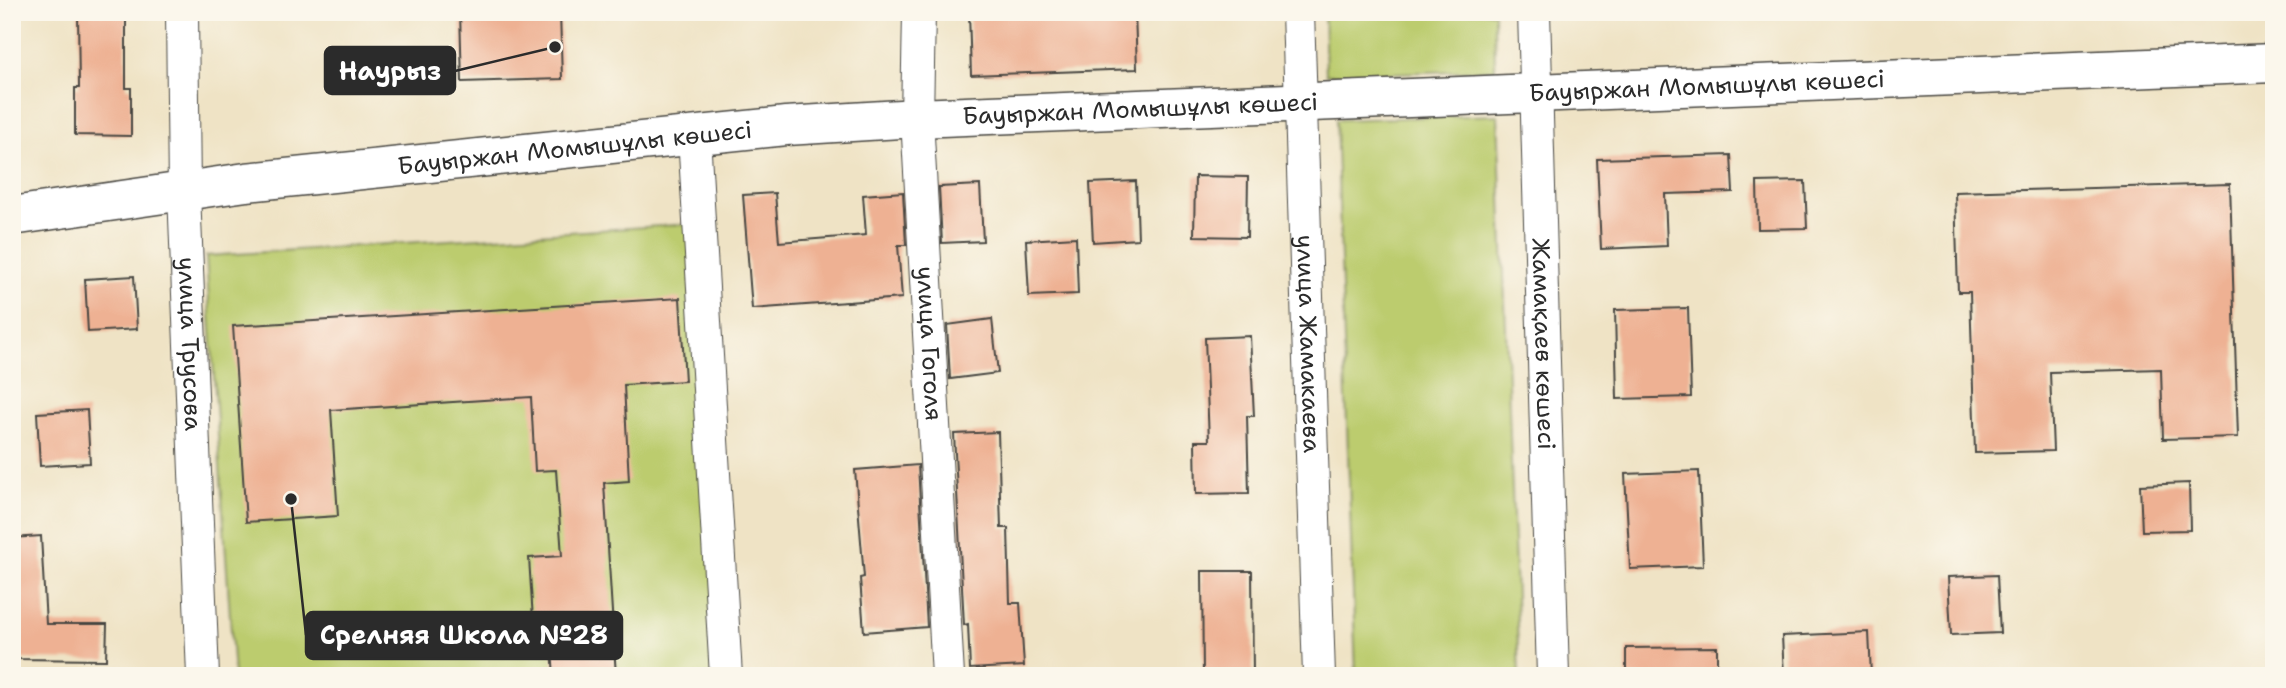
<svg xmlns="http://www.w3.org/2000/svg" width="2286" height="688" viewBox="0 0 2286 688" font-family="'Shantell Sans',sans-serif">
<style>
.green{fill:#bccc6e;stroke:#747c4c;stroke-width:2}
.building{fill:#eeb193}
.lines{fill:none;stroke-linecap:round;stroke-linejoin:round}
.street-casing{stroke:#484742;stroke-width:34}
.secondary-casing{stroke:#484742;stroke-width:41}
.street{stroke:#fff;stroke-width:32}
.secondary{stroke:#fff;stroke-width:38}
.labels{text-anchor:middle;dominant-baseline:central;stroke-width:7;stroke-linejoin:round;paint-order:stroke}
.street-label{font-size:24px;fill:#2b2b2b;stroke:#fbf7ec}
.leader{fill:none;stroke:#2b2b2b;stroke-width:2.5}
.callout-dot{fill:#2b2b2b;stroke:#fbf7ec;stroke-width:2.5}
.callout{fill:#2b2b2b;stroke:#2b2b2b;stroke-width:2.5}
.callout-label{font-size:26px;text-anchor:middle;font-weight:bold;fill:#fff}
</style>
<rect width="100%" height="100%" fill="#fbf7ec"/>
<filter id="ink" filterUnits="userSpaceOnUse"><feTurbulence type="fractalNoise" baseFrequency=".0143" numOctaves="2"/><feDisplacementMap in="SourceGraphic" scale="14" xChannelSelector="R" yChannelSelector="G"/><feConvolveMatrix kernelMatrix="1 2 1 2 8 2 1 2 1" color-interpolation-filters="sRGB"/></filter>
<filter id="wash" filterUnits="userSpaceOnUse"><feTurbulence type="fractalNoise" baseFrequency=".00686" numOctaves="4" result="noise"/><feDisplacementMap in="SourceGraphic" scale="28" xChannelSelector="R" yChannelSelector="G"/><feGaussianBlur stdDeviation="1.57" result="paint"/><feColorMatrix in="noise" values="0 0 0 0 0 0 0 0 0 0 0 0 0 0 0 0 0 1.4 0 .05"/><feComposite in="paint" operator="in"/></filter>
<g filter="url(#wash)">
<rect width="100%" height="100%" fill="#efe3c5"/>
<!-- green -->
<path class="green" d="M1324,12H1494L1495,70L1326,75Z
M1498,115L1519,676H1356L1336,120Z
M690,224L721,676H234L206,256Z"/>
<g id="blocks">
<!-- building -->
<path class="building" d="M78,12H126V88H131V136L75,135V88H79Z
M460,12H560L562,79L462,82Z
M969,12H1135L1137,69L971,75Z
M1731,155L1733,192L1665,194L1667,246L1601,249L1597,159Z
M1195,176L1248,177L1247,237L1194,236Z
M1136,181L1138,239L1093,242L1090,183Z
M1805,181L1807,228L1758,229L1757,182Z
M2230,184L2238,437L2163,439L2161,369L2050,372L2053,451L1975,453L1970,292H1958L1955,192Z
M980,185L983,241L942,243L939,187Z
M903,192L906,245H898L902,298L752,309L743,195L775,193L779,242L866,235L863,195Z
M1076,237L1078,294L1029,296L1026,240Z
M134,276L137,329L88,332L85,279Z
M680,298L685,381L624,385L629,481L604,483L616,676H554L552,649L535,650L529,558L562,556L556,470L535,471L531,397L331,410L338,516L246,522L233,326Z
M1688,308L1691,397L1617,399L1615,310Z
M992,319L998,373L950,379L947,325Z
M1250,336L1254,416H1247L1249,493L1196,494L1195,441H1209L1205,338Z
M87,410L90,463L40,466L37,413Z
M998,432L1001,528H1008L1010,603H1020L1024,666L970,669L968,624L964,625L954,434Z
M918,465L927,627L864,632L860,578L864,577L855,470Z
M1699,471L1703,566L1630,569L1625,474Z
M2189,483L2190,530L2142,531L2140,485Z
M41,536L46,624H107L106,660L12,659V538Z
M1202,571H1252L1253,676H1203Z
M1997,575L2000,633L1951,635L1948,577Z
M1869,632L1871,676H1784L1782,636Z
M1717,647V676H1626V648Z"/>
</g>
</g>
<g filter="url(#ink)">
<use href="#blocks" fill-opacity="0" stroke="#484742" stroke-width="2"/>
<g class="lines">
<defs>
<g id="street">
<path id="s1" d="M182,12L184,192L203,676"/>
<path id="s2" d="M919,12L917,118L948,676"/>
<path id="s3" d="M1298,12L1319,676"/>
<path id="s4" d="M1534,12L1553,676"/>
<path d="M694,136L726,676"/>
</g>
<g id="secondary">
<path id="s5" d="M12,216L246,182L786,126L917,118L2274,63"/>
</g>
</defs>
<!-- street casing -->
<use href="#street" class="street-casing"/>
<!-- secondary casing -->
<use href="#secondary" class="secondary-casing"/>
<!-- street -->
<use href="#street" class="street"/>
<!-- secondary -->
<use href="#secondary" class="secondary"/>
</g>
</g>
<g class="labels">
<!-- street labels -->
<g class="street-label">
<text stroke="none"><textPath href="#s5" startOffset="1701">Бауыржан Момышұлы көшесі</textPath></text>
<text stroke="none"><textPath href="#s5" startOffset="1134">Бауыржан Момышұлы көшесі</textPath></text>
<text stroke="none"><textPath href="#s5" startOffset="567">Бауыржан Момышұлы көшесі</textPath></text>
<text stroke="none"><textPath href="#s1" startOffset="332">улица Трусова</textPath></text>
<text stroke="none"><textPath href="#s2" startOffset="332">улица Гоголя</textPath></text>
<text stroke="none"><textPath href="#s3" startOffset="332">улица Жамакаева</textPath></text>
<text stroke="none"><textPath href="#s4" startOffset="332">Жамақаев көшесі</textPath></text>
</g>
</g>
<!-- callouts -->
<path class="leader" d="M555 47L455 71M291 499L306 635"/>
<g class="callout-dot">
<circle cx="555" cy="47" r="7"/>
<circle cx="291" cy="499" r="7"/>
</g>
<g class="callout">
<rect x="325" y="47" width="130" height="47" rx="7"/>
<rect x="306" y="612" width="316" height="47" rx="7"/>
</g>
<g class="callout-label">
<text x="390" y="80">Наурыз</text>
<text x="464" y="644">Срелняя Школа №28</text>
</g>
<!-- margin -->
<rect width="2286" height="688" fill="none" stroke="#fbf7ec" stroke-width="42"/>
</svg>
